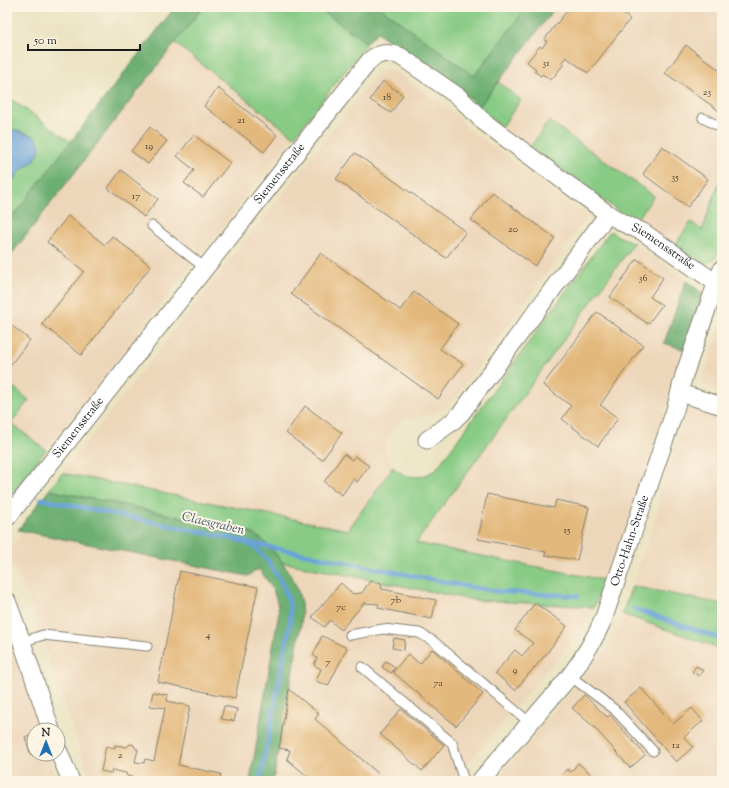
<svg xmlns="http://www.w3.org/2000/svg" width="729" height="788" viewBox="0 0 729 788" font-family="'Sorts Mill Goudy',serif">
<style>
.built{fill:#edd7bb}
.green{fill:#87cb84;stroke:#527450}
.forest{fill:#6daf72;stroke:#446647}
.water{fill:#68a2d8;stroke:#425f7a}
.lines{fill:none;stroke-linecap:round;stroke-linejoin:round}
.stream{stroke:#68a2d8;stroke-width:4.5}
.building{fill:#e3b87b}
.service-casing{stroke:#84806f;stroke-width:11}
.minor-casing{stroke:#84806f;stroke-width:19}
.service{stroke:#fff;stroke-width:9}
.minor{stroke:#fff;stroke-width:17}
.labels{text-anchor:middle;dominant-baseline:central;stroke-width:4;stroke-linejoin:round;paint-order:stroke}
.number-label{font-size:10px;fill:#4e4334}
.street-label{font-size:12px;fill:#1c1c1c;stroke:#fcf5e5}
.water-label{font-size:13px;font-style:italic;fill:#3e5871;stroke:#fcf5e5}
</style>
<rect width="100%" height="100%" fill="#fcf5e5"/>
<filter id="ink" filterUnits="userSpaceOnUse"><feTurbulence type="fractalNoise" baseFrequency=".025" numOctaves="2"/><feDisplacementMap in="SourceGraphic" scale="8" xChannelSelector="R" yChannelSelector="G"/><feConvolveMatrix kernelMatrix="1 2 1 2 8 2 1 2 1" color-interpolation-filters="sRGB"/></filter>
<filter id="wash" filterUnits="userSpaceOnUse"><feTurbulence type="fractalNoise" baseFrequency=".012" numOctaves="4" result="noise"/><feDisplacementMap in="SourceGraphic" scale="16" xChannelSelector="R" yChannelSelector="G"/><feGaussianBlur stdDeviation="0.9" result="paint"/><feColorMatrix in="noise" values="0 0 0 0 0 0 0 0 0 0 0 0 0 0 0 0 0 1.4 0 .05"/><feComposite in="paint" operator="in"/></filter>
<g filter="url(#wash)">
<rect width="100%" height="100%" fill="#ebe3c2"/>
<!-- built -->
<path class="built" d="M556,7H722V174L702,231L674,246L636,221L654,196L549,121L530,147L502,127L521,100L498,82Z
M175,43L294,137L46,450L11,423L29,400L7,382V260Z
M386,69L394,70L398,73L459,117L468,129L588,216L454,399L442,410L434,414L403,420L392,428L386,440L385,446L388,458L393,467L348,530L62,473L378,73Z
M634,243L686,281L664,343L685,350L610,579L605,578L604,580L416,543Z
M722,323V391L704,385L702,383V381Z
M691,409L722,419V604L632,586L659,507V494L687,411Z
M23,531L248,576L259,568L272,588L277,598L279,612L250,781H94L85,763L27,594L14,567L7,556V552Z
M281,562L473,600L594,607L578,634L453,781H273L301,625L302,613L300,597L297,588L291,576Z
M625,616L722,649V781H495L607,648L617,633Z
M7,633L40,730H34V754H48L58,781H7Z"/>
<!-- green -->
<path class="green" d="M203,7H317L367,43L294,137L175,43Z
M379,7H527L474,76Z
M498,82L521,100L502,127L478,108Z
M7,96L71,142L7,224V187L22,169L34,136L7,128Z
M549,121L654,196L636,221L628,218L530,147Z
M722,174V241L716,258C702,271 686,254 674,246L691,222L702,230Z
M610,231C618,237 626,239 634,243L416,543L604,580L594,607L473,600L281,562C267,542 259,535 235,528L49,490L62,473L348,530L393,467C406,480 424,480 437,468Z
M7,382L29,400L11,423L46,450L7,500Z
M632,586L722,604V649L622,614Z"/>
<!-- forest -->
<path class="forest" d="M175,7H203L7,260V224Z
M317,7H379L474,76L527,7H556L478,108L468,97L377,32L367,43Z
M686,281L705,295L685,350L664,343Z
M49,490L235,528C243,530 251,532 258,537C275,549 295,577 300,598C302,607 302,616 301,625L273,781H250L279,612C276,592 270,584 259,569L248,576L18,530Z"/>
<!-- water -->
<path class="water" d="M7,128L34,136L37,139L40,146L39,153L33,162L22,169L7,187Z"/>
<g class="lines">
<!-- stream -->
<path class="stream" d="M7,492L12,493
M41,499L235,539C242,541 248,543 254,547C267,557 286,586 289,602C291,609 290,616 290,623L260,781
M250,543L469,587L502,592L578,596
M634,609L722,639"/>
</g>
<g id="blocks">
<!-- building -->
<path class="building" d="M570,7H614L630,19L588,73L566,57L561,63L564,64L551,80L542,74L541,76L534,71L536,69L527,62L540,46L542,48L547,41L544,40Z
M686,45L722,72L721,112L665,73Z
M383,81L403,95L391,113L370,100Z
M218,88L277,135L264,152L204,106Z
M150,127L167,141L148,164L131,151Z
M194,135L230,163L203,197L184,183L194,170L177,156Z
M662,146L708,179L688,207L643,174Z
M355,153L466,232L446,258L336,179Z
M121,170L158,199L144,217L108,188Z
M492,192L555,238L535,266L471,220Z
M68,216L105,245L112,236L151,266L81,355L42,324L84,271L47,242Z
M321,253L400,310L414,292L458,324L440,349L463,364L438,399L291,294Z
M637,259L663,278L650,297L662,305L648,324L610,297Z
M597,312L643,345L600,405L618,418L598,446L562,419L571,406L543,385Z
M7,322L30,340L7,369Z
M305,406L342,433L322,460L286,433Z
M344,454L352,460L355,456L369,466L357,482L353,479L342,495L324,482Z
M487,494L554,508L556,500L589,507L577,560L545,555L546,552L478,539Z
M180,571L258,587L235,698L158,682Z
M370,581L381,583L382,589L436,600L432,619L378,608L379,604L364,603L341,630L330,620L324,627L312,617L341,583L353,594L362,593Z
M535,603L567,626L547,653L515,690L495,673L515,650L522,656L533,643L515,630Z
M322,636L347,648L328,686L316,681L321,669L314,665L317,658L313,655Z
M394,638L405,640L404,650L392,648Z
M432,649L483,694L456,726L393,672L408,654L420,664Z
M386,661L395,667L391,673L382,667Z
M696,666L703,670L699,676L692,672Z
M641,688L673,724L692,708L703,721L684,737L693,747L676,762L624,702Z
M289,689L319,714L315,719L387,781H313L287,759L290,750L279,748Z
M153,692L168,695L167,701L190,706L178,765L221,774L220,781H140L141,779L127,776L126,773L112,770L111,773L101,771L106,746L115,748V745L127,747L130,744L134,745L136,749H138L135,762L144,763L145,759L154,761L165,708L150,706Z
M584,695L607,717L610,715L645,755L630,768L595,728L572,708Z
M224,706L237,709L234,721L221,719Z
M401,709L444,745L422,771L380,734Z
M29,736L34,752V755L31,756L25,737Z
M578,763L599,781H564L560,777L567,769L571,772Z"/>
</g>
</g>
<g filter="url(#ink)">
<use href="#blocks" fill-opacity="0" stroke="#84806f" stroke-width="1"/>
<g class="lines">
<defs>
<path id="service" d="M703,118L722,128
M152,226L205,268
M350,635L383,629L419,633L433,641L530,723
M22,642L43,635L147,646
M362,667L452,743L464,781
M570,676L614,709L653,751"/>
<g id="minor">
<path d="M680,393L722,406"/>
<path d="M427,440L452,422L462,412L608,214"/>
<path id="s1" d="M7,518L370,60C380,52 389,52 400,56L459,97L484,122L608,214L623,223L643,232L716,283"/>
<path d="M7,601L22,642L51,730"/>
<path d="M58,750L71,781"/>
<path id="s2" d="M480,781L570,676C583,658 594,641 603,620L675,410L684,375L711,298L722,269"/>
</g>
</defs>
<!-- service casing -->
<use href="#service" class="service-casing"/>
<!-- minor casing -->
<use href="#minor" class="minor-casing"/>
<!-- service -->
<use href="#service" class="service"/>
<!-- minor -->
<use href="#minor" class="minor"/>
</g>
</g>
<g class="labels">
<!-- number labels -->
<g class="number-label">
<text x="546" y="63">31</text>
<text x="707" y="92">23</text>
<text x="387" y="97">18</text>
<text x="241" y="120">21</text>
<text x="149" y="146">19</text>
<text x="675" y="177">35</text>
<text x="136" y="196">17</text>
<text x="513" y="229">20</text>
<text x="643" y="278">36</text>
<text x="567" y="530">15</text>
<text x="396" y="600">7b</text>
<text x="341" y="607">7c</text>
<text x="208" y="635">4</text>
<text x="328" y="662">7</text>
<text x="515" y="670">9</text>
<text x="438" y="683">7a</text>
<text x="676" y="745">12</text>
<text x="120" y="755">2</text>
</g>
<!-- street labels -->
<g class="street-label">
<text stroke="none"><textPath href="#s1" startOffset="439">Siemensstraße</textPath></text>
<text stroke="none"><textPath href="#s1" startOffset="942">Siemensstraße</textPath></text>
<text stroke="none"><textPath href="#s1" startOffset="115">Siemensstraße</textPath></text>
<text stroke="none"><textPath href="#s2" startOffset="287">Otto-Hahn-Straße</textPath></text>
</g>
<!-- water labels -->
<g class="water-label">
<text transform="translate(213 524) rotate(13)">Claesgraben</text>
</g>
</g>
<!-- margin -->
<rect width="729" height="788" fill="none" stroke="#fcf5e5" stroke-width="24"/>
<!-- north arrow -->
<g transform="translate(46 742)"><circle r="19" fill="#fcf5e5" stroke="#a29e95"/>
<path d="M0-3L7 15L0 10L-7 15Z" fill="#1f6fb2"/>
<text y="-6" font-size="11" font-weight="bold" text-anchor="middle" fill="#1c1c1c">N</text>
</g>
<!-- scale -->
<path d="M28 44v6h112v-6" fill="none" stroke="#1c1c1c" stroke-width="2"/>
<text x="34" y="44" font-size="12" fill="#1c1c1c" stroke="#fcf5e5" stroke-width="3" paint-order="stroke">50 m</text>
</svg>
